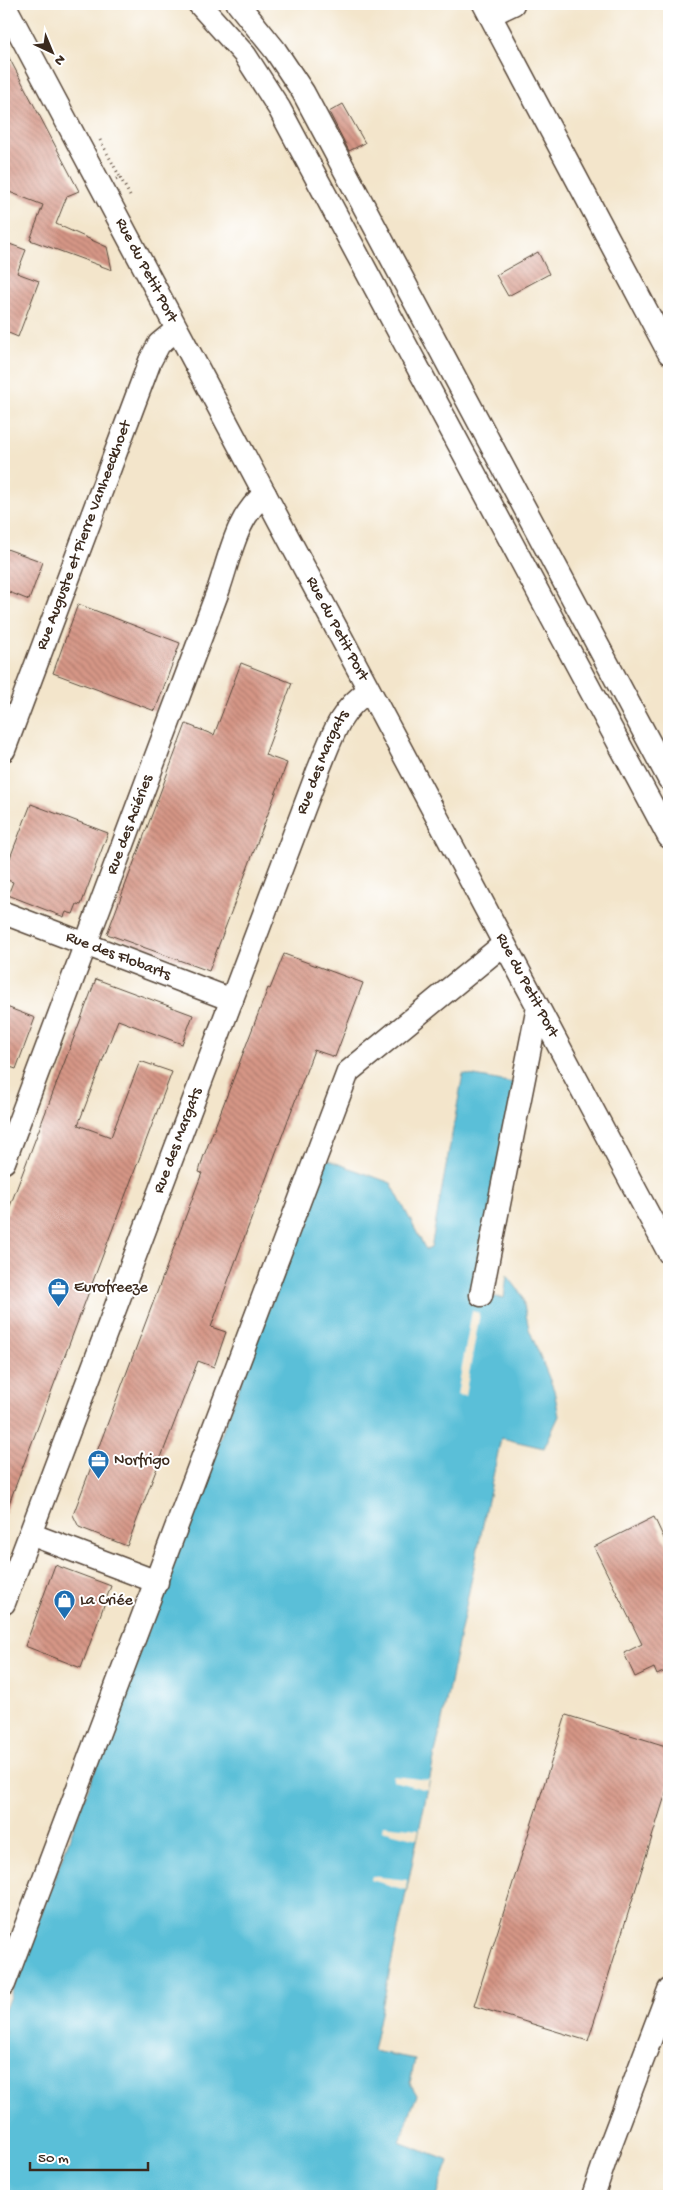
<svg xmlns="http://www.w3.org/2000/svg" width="673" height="2200" viewBox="0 0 673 2200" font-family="'Gochi Hand',sans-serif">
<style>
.water{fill:#5abfd8;stroke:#4a747b}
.pier{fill:#f3e5cb}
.building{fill:url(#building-back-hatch)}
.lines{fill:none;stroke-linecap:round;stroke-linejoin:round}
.minor-casing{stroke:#574638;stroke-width:25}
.path{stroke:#574638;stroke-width:3;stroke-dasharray:1 4;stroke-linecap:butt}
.minor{stroke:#fff;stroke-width:22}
.labels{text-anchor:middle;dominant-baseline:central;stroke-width:4;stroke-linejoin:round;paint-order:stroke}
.street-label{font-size:16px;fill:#3b2a1e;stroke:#fff}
.poi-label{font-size:16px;fill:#3b2a1e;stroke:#fff;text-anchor:start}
</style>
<defs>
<pattern id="building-back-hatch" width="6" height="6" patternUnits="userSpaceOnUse" patternTransform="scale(1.25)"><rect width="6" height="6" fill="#d69686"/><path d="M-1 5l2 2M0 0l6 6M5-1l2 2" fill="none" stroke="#af7b6d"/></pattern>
</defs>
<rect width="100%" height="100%" fill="#fff"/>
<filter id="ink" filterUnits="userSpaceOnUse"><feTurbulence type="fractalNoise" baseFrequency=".02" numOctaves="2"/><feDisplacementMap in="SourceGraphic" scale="10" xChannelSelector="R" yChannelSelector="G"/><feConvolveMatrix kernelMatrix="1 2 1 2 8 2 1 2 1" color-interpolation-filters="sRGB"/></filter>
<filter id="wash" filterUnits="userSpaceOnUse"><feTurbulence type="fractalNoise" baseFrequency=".0096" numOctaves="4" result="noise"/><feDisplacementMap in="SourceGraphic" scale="20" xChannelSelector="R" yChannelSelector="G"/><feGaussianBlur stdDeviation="1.12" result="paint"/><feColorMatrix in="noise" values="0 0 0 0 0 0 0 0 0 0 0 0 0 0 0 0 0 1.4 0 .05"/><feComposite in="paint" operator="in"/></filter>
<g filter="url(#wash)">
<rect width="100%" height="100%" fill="#f3e5cb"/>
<!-- water -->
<path class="water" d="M463,1074L514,1083L473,1294L504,1298L507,1275L522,1295L529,1329L554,1390L559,1416L544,1448L501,1438L373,2051L415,2059L410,2083L417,2095L399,2142L449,2161L436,2196H4V2012L325,1159L391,1183L426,1250L431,1248Z"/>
<!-- pier -->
<path class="pier" d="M472,1311L480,1313L465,1396L457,1395Z
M393,1776L429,1780L427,1790L393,1781Z
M383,1825L419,1829L417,1839L382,1830Z
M372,1876L407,1880L406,1890L371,1880Z"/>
<g id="blocks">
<!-- building -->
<path class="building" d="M4,48L79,191L67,196L56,224L107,247L112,270L30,240L43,205L4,190Z
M343,104L365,143L349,151L329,112Z
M4,242L26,250L17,273L39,281L18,337L4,331Z
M538,252L549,274L508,296L496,275Z
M4,548L43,562L29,600L4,590Z
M78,604L180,643L155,711L53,673Z
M241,663L292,683L265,755L287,763L209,971L107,934L186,724L214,735Z
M31,804L108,833L81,905L77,904L73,914L66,912L64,917L8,895L13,882L4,879V873Z
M284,954L363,983L335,1057L314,1050L211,1327L226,1332L214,1367L198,1361L127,1546L79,1527L73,1515L202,1173L199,1172L203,1158L268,988L270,989Z
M96,979L193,1015L182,1044L118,1020L78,1125L111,1137L140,1061L172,1072L5,1514L4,1222Z
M4,1006L35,1018L16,1069L4,1065Z
M654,1517L669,1549V1669L657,1675L654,1668L635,1677L624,1653L642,1644L594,1547Z
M55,1565L111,1586L81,1668L25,1646Z
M566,1715L669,1747V1783L588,2041L474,2006Z"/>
</g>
</g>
<g filter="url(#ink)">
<use href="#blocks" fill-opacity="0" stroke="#574638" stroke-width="1"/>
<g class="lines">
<defs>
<g id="minor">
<path id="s1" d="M4,4L669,1253"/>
<path d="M199,4L245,55L279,108L669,837"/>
<path d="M238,4L275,50L303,92L669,779"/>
<path d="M484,4L669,353"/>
<path d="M490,15L513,4"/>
<path id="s2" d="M4,750L150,361L159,344L176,330"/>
<path id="s3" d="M4,913L232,1000"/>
<path id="s4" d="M4,1162L218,591C230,557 236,517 265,494"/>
<path d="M481,1295L538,1007"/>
<path d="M30,1534L157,1582"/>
<path id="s5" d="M4,1603L318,771C331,740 339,709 369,691"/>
<path d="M4,1984L348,1072L504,944"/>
<path d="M593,2196L610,2146L669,1990"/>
</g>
</defs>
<!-- minor casing -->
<use href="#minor" class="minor-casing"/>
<!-- path -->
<path class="path" d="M100,140L120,177
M116,179L120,177L130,196"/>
<!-- minor -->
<use href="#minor" class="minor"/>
</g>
</g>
<!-- icons -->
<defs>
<symbol id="office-pin" viewBox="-11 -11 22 30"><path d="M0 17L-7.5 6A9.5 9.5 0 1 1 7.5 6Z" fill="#1f6fb2" stroke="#fff"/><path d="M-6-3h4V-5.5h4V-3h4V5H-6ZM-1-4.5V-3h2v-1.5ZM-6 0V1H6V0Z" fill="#fff"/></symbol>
<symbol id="shop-pin" viewBox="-11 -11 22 30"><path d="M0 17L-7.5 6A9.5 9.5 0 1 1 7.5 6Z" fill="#1f6fb2" stroke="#fff"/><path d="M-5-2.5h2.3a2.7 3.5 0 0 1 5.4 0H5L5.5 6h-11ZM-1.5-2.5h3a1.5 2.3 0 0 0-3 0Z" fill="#fff"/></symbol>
</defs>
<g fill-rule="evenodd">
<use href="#office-pin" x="46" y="1276" width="25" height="34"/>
<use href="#office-pin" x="86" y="1448" width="25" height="34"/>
<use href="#shop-pin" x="52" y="1588" width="25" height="34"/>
</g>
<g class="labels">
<!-- street labels -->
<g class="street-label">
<text stroke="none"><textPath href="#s1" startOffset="302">Rue du Petit Port</textPath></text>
<text stroke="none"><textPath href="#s2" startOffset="229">Rue Auguste et Pierre Vanheeckhoet</textPath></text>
<text stroke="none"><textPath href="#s1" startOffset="708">Rue du Petit Port</textPath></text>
<text stroke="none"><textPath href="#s5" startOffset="899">Rue des Margats</textPath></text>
<text stroke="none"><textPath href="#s4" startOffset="360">Rue des Aciéries</textPath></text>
<text stroke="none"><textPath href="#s3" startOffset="122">Rue des Flobarts</textPath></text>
<text stroke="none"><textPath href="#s1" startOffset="1112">Rue du Petit Port</textPath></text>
<text stroke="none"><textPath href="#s5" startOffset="494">Rue des Margats</textPath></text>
</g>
<!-- poi labels -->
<g class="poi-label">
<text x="74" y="1288">Eurofreeze</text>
<text x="114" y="1461">Norfrigo</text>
<text x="80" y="1601">La Criée</text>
</g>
</g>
<!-- margin -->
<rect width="673" height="2200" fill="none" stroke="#fff" stroke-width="20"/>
<!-- north arrow -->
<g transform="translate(52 52) rotate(136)" stroke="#ffffff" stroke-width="4" paint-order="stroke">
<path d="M0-4L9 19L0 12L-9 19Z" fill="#3b2a1e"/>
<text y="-8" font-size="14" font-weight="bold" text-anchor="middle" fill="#3b2a1e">N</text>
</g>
<!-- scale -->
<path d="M30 2162v8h118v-8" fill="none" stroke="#3b2a1e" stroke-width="2.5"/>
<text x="38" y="2162" font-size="15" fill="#3b2a1e" stroke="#ffffff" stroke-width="4" paint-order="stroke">50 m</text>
</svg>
